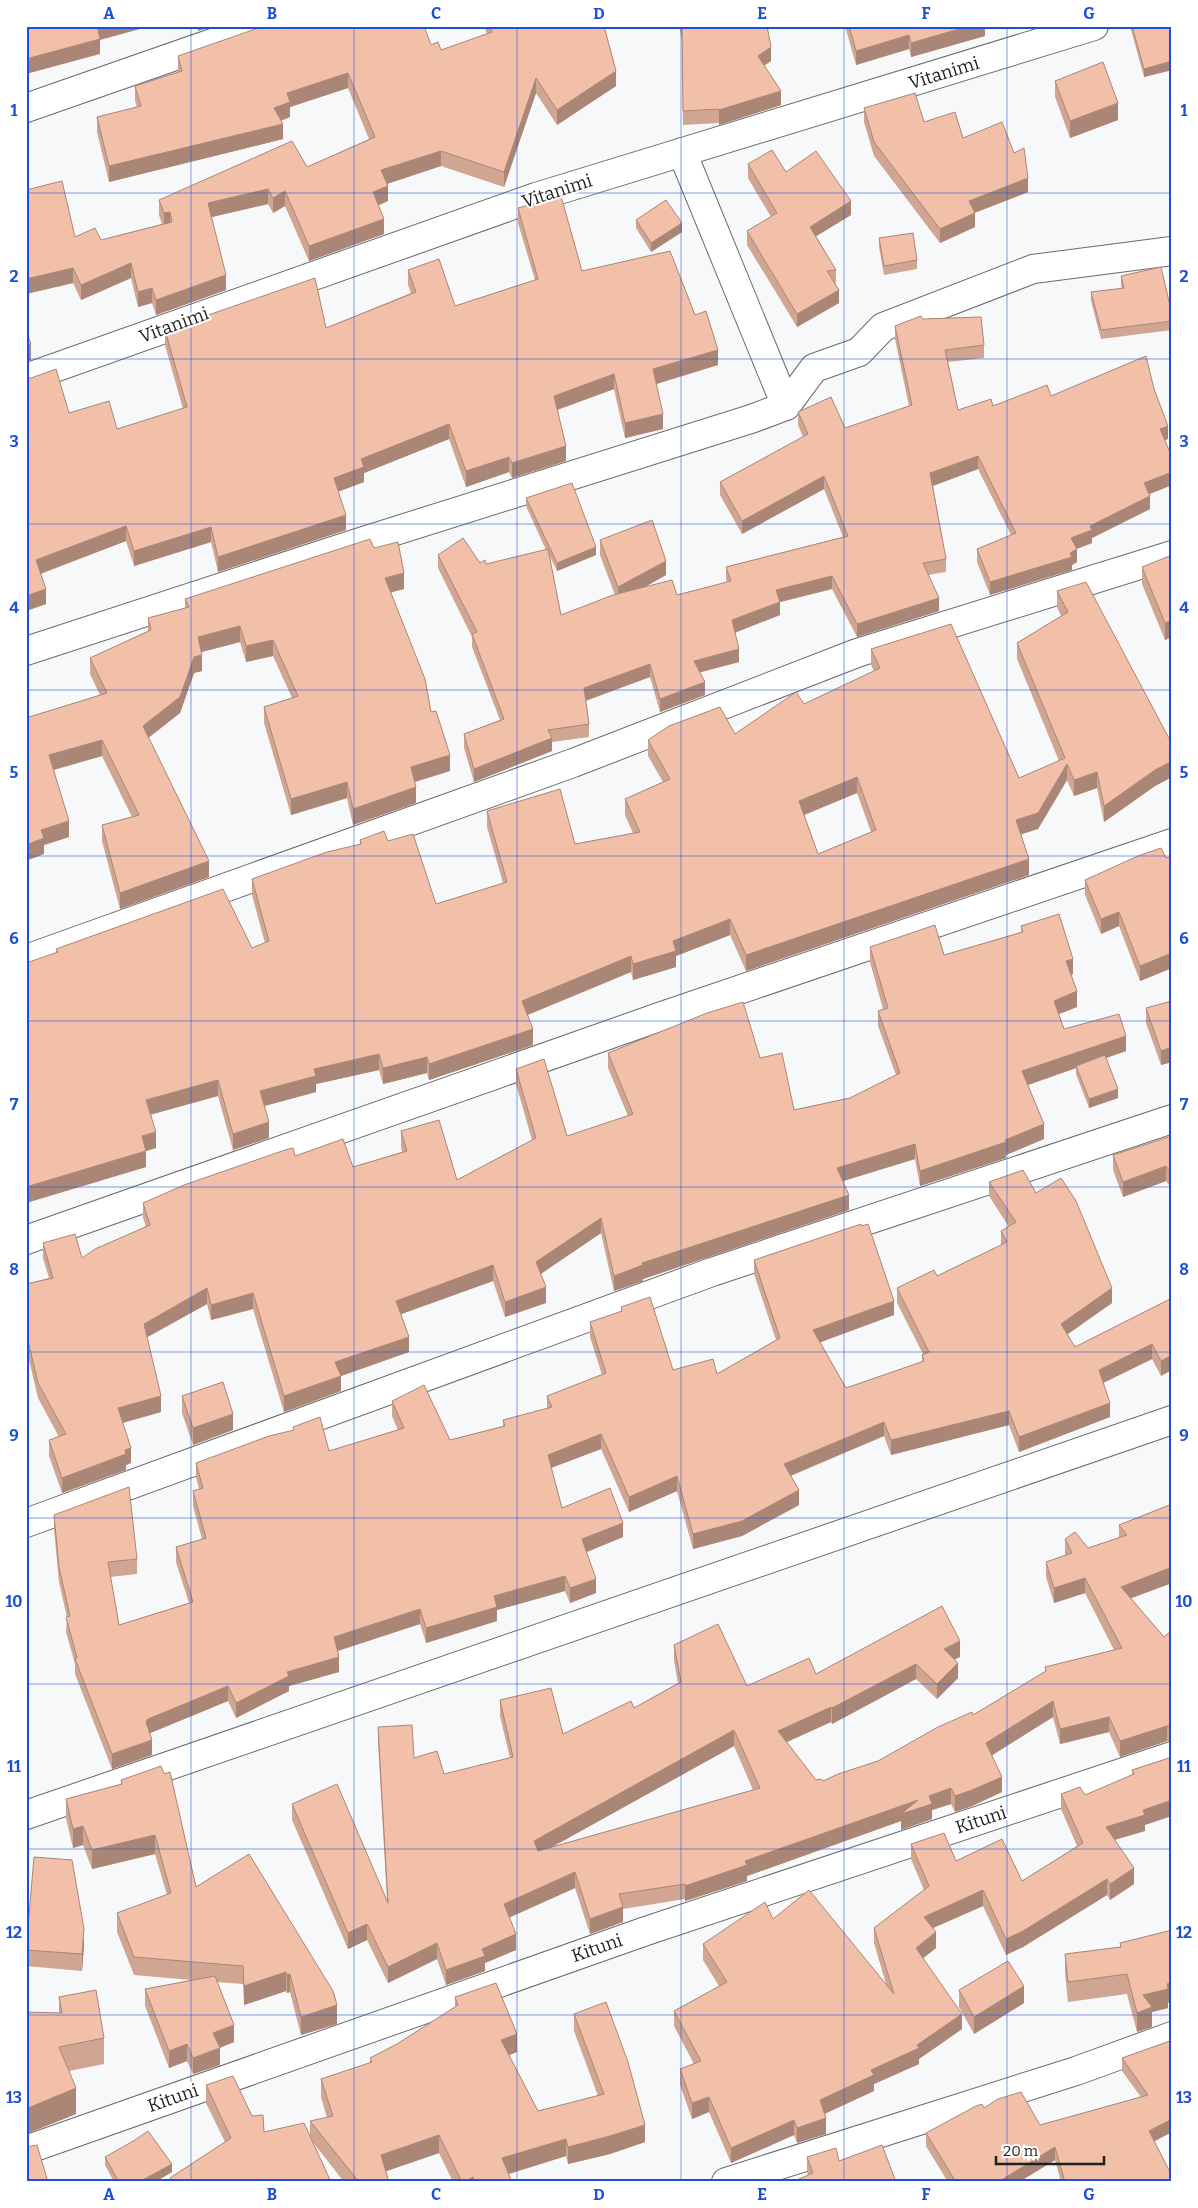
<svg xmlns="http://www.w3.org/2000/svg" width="1198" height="2208" viewBox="0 0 1198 2208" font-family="Bitter,serif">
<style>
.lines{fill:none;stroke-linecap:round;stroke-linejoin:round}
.street-casing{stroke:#6b6b6d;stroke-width:30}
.street{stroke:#fff;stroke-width:28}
.wall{fill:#d0a591;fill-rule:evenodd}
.shaded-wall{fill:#a98676}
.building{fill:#f2c0a9;stroke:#a98676;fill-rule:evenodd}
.grid{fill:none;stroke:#1d4ed8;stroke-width:1;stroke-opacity:0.55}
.labels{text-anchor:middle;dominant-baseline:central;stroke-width:4;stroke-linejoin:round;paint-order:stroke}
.street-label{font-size:18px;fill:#1f2021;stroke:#fff}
.neatline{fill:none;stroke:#1d4ed8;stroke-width:2}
.grid-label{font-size:16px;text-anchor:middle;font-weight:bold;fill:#1d4ed8}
</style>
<rect width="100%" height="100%" fill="#f7f8fa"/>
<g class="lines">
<defs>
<path id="street" d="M26,108L261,26
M682,152L786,406
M26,378L536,197L1094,26
M26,651L354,544L751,419L786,406L814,368L859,352L883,327L1033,269L1172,251
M26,959L573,763L857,653L1172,555
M26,1240L662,1016L1172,843
M26,1523L712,1272L1172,1119
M26,1815L1172,1420
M26,2150L646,1931L1172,1756
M726,2182L1076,2071L1172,2036"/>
</defs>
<!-- street casing -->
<use href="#street" class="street-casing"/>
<!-- street -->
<use href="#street" class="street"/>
</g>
<!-- wall -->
<path class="wall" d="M484,26H604L616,86L557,125L536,93L504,187L441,166L386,184L388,201L378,205L384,234L309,261L285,206L273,213L268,204L211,217L226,290L156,315L152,303L138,307L131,278L81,300L73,283L26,294V190L75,237L101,240L162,224L159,215V200L307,167L369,139L348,88L290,107V117L281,121L283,139L109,182L97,132V117L137,107L135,101V86L178,72V56L431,45L441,50L487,34Z
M679,26H767L771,61L764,65L781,105L719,125V123L683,125L682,40Z
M845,26H985V36L911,57L909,49L856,65Z
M1130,26H1171L1172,30V70L1144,77Z
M1055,81L1118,120L1070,138L1055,97Z
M864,108L924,122L963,138L1028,192L974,213L975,227L940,243L874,156L864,122Z
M748,164L786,172L851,215L816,236L836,270V283L835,284L839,303L797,327L747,245V231L771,217L748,178Z
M518,208L582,271L695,315L718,365L656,384L663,429L625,438L614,389L557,410L566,461L512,478L509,472L466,487L449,439L364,473V482L338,492L346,530L218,572L211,542L134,566L126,541L41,574L46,604L26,611V378L69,413L117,429L183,409L165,345V330L326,328L411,293L408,285V270L455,306L535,280L518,223Z
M636,220L682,232L651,252L636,228Z
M879,238L917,260V269L884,275L879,247Z
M1121,276L1172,314V330L1101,339L1091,301V292L1122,289L1121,285Z
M923,319L984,345V358L948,362L958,410L993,406L1051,396L1154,389L1168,439L1165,440L1172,457V485L1150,494V509L1092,538V543L1077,549V562L1072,565V570L990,595L977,562V549L1011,535L978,469L933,486L946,559V572L928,575L939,611L857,637L832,589L780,602V615L734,632L739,662L700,672L705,695L660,712L650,677L586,701L589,724V737L552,742V751L474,782L464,748V734L500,720L472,647V637L438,568V555L486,564L546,550L526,506V498L596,555L557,571L549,555L561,615L615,595L600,555V540L666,575L643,588L677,595L727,582L726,580V567L843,537L824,489L742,534L720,495V482L803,437L798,425V412L845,428L909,406L895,339V326Z
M374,548L404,589L391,592L431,712L450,771L415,782L416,803L353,825L347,798L291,815L264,723V707L292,698L273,656L246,662L240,642L201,652L202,671L194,673L180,713L148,738L209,877L120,909L102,841V825L132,817L102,756L54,770L69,837L44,845V854L26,718L100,695L90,674V658L148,631V618L185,608V599Z
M1172,555V637L1165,640L1142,584V567Z
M1057,591L1172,744V777L1155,786L1104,822L1097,788L1074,796L1067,780L1038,829L1021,834L1029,875L746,971L730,935L676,956V967L633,980L631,972L528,1015L533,1045L429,1080L427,1073L383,1084L379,1070L316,1084V1092L265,1106L269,1138L233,1150L218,1096L151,1114L156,1148L146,1151V1167L26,1203V963L56,953V949L252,948L265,943L252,895V879L360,844V840L388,841L436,904L503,883L487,827V811L575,844L633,833L625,815V799L663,782L648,756V740L735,734L804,704L874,671L871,665V649L1019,778L1059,761L1017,659V643L1061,616L1057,607ZM857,793L871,832L818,854L804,815Z
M1172,856V968L1140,981L1119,926L1101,934L1085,895V880L1166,858Z
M1021,926L1073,974L1071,975L1077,1007L1059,1014L1064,1029L1126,1051L1106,1058L1118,1098L1089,1108L1076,1074V1068L1028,1085L1044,1139L1006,1155V1158L920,1186L915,1159L843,1181L849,1210L643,1279V1281L614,1291L601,1233L541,1274L546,1303L505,1317L493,1281L401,1314L409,1352L341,1376V1391L284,1412L253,1309L211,1320L207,1304L147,1337L161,1412L123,1423L131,1463L126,1465V1470L62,1493L49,1456V1440L59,1437L38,1398L26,1347V1284L49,1278L43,1258V1243L82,1258L146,1226L143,1218V1203L295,1156L353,1167L402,1152L401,1147V1131L457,1180L532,1140L516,1084V1069L567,1136L628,1116L608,1068V1053L760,1058L794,1110L850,1098L896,1075L878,1026V1011L883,1009L870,962V947L944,955L1021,932Z
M1172,1001V1062L1161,1065L1146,1023V1008Z
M1172,1136V1189L1166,1181L1123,1197L1113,1170V1155Z
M989,1182L1036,1193L1112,1303L1067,1334L1075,1347L1172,1298L1161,1376L1152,1359L1103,1383L1110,1417L1019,1452L1009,1425L891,1455L884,1436L791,1476L799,1505L742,1536L693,1549L677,1491L629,1512L601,1449L551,1468L562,1508L623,1537L586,1552L596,1593L570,1603L565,1591L497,1610V1621L426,1643L420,1624L338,1651L339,1672L289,1686V1691L236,1718L228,1701L150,1733L152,1755L112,1769L75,1674V1664L66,1632L67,1617L59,1582L54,1529V1515L137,1559V1574L110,1577L119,1625L189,1603L176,1562V1547L202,1539L193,1506V1491L199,1489L196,1477V1463L293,1430V1427L329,1451L398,1430L392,1416V1401L450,1440L503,1426V1420L547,1409V1396L602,1375L590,1337V1322L621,1312V1307L673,1370L717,1374L776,1340L754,1274V1260L894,1315L820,1342L846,1388L922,1362V1355L923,1354L897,1303V1288L937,1276L1001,1245V1231L1009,1227L989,1196Z
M182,1396L233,1430L193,1445L182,1413Z
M1172,1504V1583L1131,1598L1164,1637L1172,1630V1741H1167L1120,1757L1109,1732L1060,1744L1053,1717L992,1755L1002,1792L972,1806L955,1812L951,1804L932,1810V1819L901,1830V1821L747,1876V1881L685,1901V1899L623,1909V1922L590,1934L575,1888L509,1917L516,1950L485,1963V1971L446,1985L437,1959L388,1983L367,1940L348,1949L292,1820V1804L387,1900L378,1742V1727L414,1758L444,1774L510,1758L500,1716V1700L563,1734L634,1708L678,1683L674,1661V1645L747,1686L816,1674L960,1657L955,1659L958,1678L937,1699L916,1679L832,1724L831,1722L787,1742L816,1780L823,1781L878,1761L973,1715L1045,1672V1667L1114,1650L1085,1593L1054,1603L1046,1577V1562L1065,1555V1539L1088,1548L1119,1538V1525ZM734,1746L753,1790L552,1847Z
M1172,1757L1145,1825V1831L1115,1840L1134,1884L1110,1900L1107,1895L1023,1947L1006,1955L983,1906L933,1928L936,1948L923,1958L962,2029L919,2059V2064L874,2084V2091L824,2114L826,2134L797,2143L794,2135L731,2163L709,2112L692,2119L680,2085V2069L694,2064L674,2026V2011L719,1986L703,1960V1944L773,1919L886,1984L874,1943V1928L924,1890L911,1859V1844L956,1861L1022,1881L1077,1846L1061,1809V1794L1085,1795L1132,1775V1770Z
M121,1780L196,1887L249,1854L337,2024L301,2035L290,1992L287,1993L286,1991L244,2005L243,1984L217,1982L234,2042L220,2048V2065L193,2074L187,2061L169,2068L145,2006V1989L191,1980L134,1975L117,1932V1913L167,1895L155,1854L92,1869L83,1845L73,1848L66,1818V1799L121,1784Z
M1172,1930V2001L1168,2003V2008L1152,2012V2027L1137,2032L1127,1994L1068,2002L1065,1973V1954L1120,1947V1943Z
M26,1945L84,1946L82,1971L26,1966Z
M959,1990L1024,2003L974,2034L959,2007Z
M59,1997L104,2038V2064L69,2071L76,2114L26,2134V2012L59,2013Z
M455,1997L517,2052L509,2055L538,2111L598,2096L574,2031V2014L645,2142L610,2154L568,2164L566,2156L508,2174L512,2182H453L439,2153L386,2171L389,2182H344L312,2141L331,2182H170V2178L225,2142L206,2103V2085L252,2116L264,2132L310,2138V2121L327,2118L321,2097V2079L370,2063V2058L397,2044L455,2007Z
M1170,2041L1172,2132L1154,2141L1172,2182H1061L1055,2160L1019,2182H948L926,2146V2133L984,2108L1040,2125L1141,2097L1122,2071V2058Z
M105,2157L172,2172L155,2182H114L105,2165Z
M807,2157L839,2161L808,2175L807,2173Z"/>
<!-- shaded-wall -->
<path class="shaded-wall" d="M97,26H140V29L100,40V54L26,74V59Z
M198,26H213L198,31Z
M969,26H985V36L911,57V43Z
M909,35V49L856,65V51Z
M771,47V61L758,70V56Z
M1172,61V70L1144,77V69Z
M616,71V86L557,125V110Z
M348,73V88L290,107V117L274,123V108L287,93Z
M536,78V93L504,187V172Z
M781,91V105L719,125V110Z
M1118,103V120L1070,138V121Z
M283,124V139L109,182V166Z
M441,151V166L381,186V170Z
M1028,178V192L969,215V201Z
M388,186V201L373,208V192Z
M268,189V204L208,218V203Z
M285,191V206L273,213V198Z
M851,201V215L810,240V227Z
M170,212V227L164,228V213Z
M975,213V227L940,243V229Z
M384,219V234L309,261V246Z
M682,223V232L651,252V243Z
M131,263V278L81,300V285Z
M73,268V283L26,294V279Z
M226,275V290L156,315V300Z
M152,288V303L138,307V292Z
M839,290V303L797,327V314Z
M31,344V360L26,362V347Z
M718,350V365L653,385V369Z
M614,374V389L554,411V396Z
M663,414V429L625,438V423Z
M449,424V439L364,473V482L334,493V478L361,459Z
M1168,426V439L1160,442V429Z
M566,446V461L512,478V463Z
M978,456V469L930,487V473Z
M509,457V472L466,487V471Z
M1172,472V485L1144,496V483Z
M824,476V489L742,534V521Z
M1150,496V509L1092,538V543L1071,551V538L1090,526Z
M346,515V530L218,572V557Z
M126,526V541L36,575V560Z
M211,527V542L134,566V551Z
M596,547V555L557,571V563Z
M1077,549V562L1072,565V570L990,595V582Z
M666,561V575L618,602V587Z
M404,573V589L385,594V578Z
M832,576V589L780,602V615L732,634V620L776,590Z
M46,589V604L26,611V596Z
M939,598V611L857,637V624Z
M1172,620V637L1165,640V623Z
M240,626V642L198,653V637Z
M273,640V656L246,662V646Z
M739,649V662L694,674V661Z
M202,655V671L194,673L180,713L143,742V726L194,657Z
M650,664V677L584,701V688Z
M705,682V695L660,712V699Z
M552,738V751L474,782V769Z
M102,740V756L49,771V755Z
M450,755V771L411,783V767Z
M1172,761V777L1155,786L1104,822V806L1155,770Z
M1067,764V780L1038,829L1016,836V820Z
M1097,772V788L1074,796V780Z
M857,777V793L799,817V801Z
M347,782V798L291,815V799Z
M416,787V803L353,825V809Z
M69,821V837L44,845V854L26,861V845L41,830Z
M1029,859V875L746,971V955Z
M209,861V877L120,909V893Z
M1119,912V926L1101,934V919Z
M730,919V935L676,956V967L633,980V964L673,941Z
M1172,953V968L1140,981V966Z
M631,956V972L522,1017V1001Z
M1073,959V974L1066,976V961Z
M1077,991V1007L1054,1016V1001Z
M533,1029V1045L429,1080V1064Z
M1126,1036V1051L1077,1068L1076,1066V1068L1022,1087V1071Z
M1172,1047V1062L1161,1065V1051Z
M379,1054V1070L316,1084V1092L260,1107V1091L314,1069Z
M427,1057V1073L383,1084V1068Z
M218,1080V1096L146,1116V1100Z
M1118,1089V1098L1089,1108V1099Z
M269,1122V1138L233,1150V1134Z
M1044,1124V1139L1006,1155V1158L920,1186V1171L1005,1140Z
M156,1132V1148L146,1151V1167L26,1203V1187L142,1136Z
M915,1144V1159L837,1183V1168Z
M1166,1166V1181L1123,1197V1182Z
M849,1195V1210L643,1279V1281L614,1291V1276L642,1263Z
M601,1218V1233L536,1277V1262Z
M493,1265V1281L396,1316V1301Z
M546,1287V1303L505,1317V1302Z
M207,1288V1304L144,1339V1324Z
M1112,1288V1303L1061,1339V1324Z
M253,1293V1309L211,1320V1305Z
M894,1301V1315L813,1345V1330Z
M409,1337V1352L341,1376V1391L284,1412V1396L335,1362Z
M1152,1344V1359L1099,1385V1370Z
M1172,1355V1370L1161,1376V1361Z
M161,1396V1412L118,1424V1408Z
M1110,1403V1417L1019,1452V1437Z
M1009,1411V1425L891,1455V1440Z
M233,1414V1430L193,1445V1428Z
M884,1422V1436L784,1478V1464Z
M601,1434V1449L548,1469V1455Z
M131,1448V1463L126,1465V1470L62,1493V1478Z
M677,1476V1491L629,1512V1497Z
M799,1490V1505L742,1536L693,1549V1534Z
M623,1523V1537L582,1554V1539Z
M1172,1567V1583L1121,1602V1587Z
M565,1576V1591L497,1610V1621L426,1643V1628L494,1596Z
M1085,1578V1593L1054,1603V1588Z
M596,1579V1593L570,1603V1588Z
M420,1609V1624L334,1652V1637Z
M960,1641V1657L944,1665V1649Z
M339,1657V1672L289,1686V1691L236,1718V1703L287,1672Z
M958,1663V1678L937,1699V1684Z
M916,1664V1679L832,1724V1708Z
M228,1686V1701L148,1734L146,1722L148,1719Z
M1053,1701V1717L986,1759V1743Z
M831,1707V1722L778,1746V1731Z
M1109,1717V1732L1060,1744V1729Z
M1167,1726V1741L1120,1757V1741Z
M734,1730V1746L534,1857V1841Z
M152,1740V1755L112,1769V1754Z
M1002,1777V1792L972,1806L955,1812V1796Z
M951,1788V1804L932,1810V1819L901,1830V1821L747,1876V1881L685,1901V1886L745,1861Z
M1172,1800V1816L1145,1825V1831L1106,1842V1827L1143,1810Z
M83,1826V1845L73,1848V1829Z
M155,1835V1854L92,1869V1850Z
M1134,1868V1884L1110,1900V1884Z
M575,1872V1888L504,1920V1904Z
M1107,1879V1895L1023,1947L1006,1955V1939Z
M983,1890V1906L924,1932V1917Z
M623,1907V1922L590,1934V1919Z
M367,1924V1940L348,1949V1933Z
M84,1929V1946L82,1971V1954Z
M936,1932V1948L916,1964V1948Z
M516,1934V1950L485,1963V1971L446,1985V1970L482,1949Z
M437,1943V1959L388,1983V1967Z
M286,1972V1991L244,2005V1986Z
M290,1974V1992L287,1993V1975Z
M1172,1982V2001L1168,2003V2008L1152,2012V2027L1137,2032V2013L1143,1995Z
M1024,1986V2003L974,2034V2017Z
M337,2005V2024L301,2035V2017Z
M962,2014V2029L919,2059V2064L874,2084V2091L820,2116V2100L871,2070L917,2045Z
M234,2025V2042L213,2050V2033Z
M517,2034V2052L501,2058V2040Z
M187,2044V2061L169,2068V2051Z
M220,2048V2065L193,2074V2058Z
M76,2088V2114L26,2134V2109Z
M709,2097V2112L692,2119V2103Z
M826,2118V2134L797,2143V2128Z
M1172,2119V2132L1149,2144V2131Z
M794,2120V2135L731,2163V2148Z
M645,2125V2142L610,2154L568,2164V2147Z
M439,2135V2153L381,2173V2155Z
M566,2139V2156L502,2176V2158Z
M1055,2147V2160L1019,2182H998Z
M172,2164V2172L155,2182H139Z
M473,2177V2182H464Z"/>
<!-- building -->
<path class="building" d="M26,26H97L100,39L26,59Z
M264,26H424L431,45L438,42L441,50L492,32L490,26H604L616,71L557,110L536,78L504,172L441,151L381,170L388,186L373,192L384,219L309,246L285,191L273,198L268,189L208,203L226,275L156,300L152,288L138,292L131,263L81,285L73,268L26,279V190L62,181L75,237L95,228L101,240L172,222L170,212L164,213L159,200L292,141L307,167L375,137L348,73L287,93L290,102L274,108L283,124L109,166L97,117L141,106L135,86L182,71L178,56Z
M682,26H767L771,47L758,56L781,91L719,110V109L683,111Z
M849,26H969L911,43L909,35L856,51Z
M1132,26H1171L1172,30V61L1144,69Z
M1103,62L1118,103L1070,121L1055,81Z
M915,93L924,122L955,112L963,138L1002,122L1014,153L1024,148L1028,178L969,201L975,213L940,229L874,142L864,108Z
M772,150L786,172L816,151L851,201L810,227L836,270L827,271L839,290L797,314L747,231L777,213L748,164Z
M561,196L582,271L670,251L695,315L706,311L718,350L653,369L663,414L625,423L614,374L554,396L566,446L512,463L509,457L466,471L449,424L361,459L364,467L334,478L346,515L218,557L211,527L134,551L126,526L36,560L46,589L26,596V378H31L56,369L69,413L109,401L117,429L187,407L165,330L315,278L326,328L416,292L408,270L439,259L455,306L538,279L518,208Z
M666,200L682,223L651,243L636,220Z
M913,233L917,260L884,266L879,238Z
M1161,267L1172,314V321L1101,330L1091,292L1124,288L1121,276Z
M921,316L923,319L981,317L984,345L945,350L958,410L991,399L993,406L1047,385L1051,396L1146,356L1154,389L1168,426L1160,429L1172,457V472L1144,483L1150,496L1090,526L1092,530L1071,538L1077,549L1070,553L1072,557L990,582L977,549L1016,533L978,456L930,473L946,559L923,563L939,598L857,624L832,576L776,590L780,602L732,620L739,649L694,661L705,682L660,699L650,664L584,688L589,724L548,730L552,738L474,769L464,734L504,719L472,634L477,632L438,555L463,538L480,563L485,560L486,564L548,549L561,615L613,595L672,580L677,595L731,581L726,567L848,536L824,476L742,521L720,482L808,434L798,412L831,397L845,428L912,405L895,326Z
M26,331L31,344L26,347Z
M572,483L596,547L557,563L526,498Z
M652,520L666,561L618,587L600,540Z
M370,539L374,548L398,542L404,573L385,578L425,679L431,712L436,711L450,755L411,767L416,787L353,809L347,782L291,799L264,707L298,696L273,640L246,646L240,626L198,637L202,655L194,657L180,697L143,726L209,861L120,893L102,825L139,815L102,740L49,755L69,821L41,830L44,838L26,845V718L107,693L90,658L151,630L148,618L189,607L185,599Z
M1172,555V620L1165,623L1142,567Z
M1086,582L1172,744V761L1155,770L1104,806L1097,772L1074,780L1067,764L1038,813L1016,820L1029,859L746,955L730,919L673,941L676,951L633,964L631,956L522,1001L533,1029L429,1064L427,1057L383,1068L379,1054L314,1069L316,1076L260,1091L269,1122L233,1134L218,1080L146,1100L156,1132L142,1136L146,1151L26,1187V963L58,952L56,949L223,889L252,948L269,941L252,879L327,852L361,844L360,840L384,831L388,841L413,834L436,904L507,882L487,811L560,789L575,844L640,832L625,799L670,779L648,740L669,726L720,707L735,734L796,692L804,704L880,668L871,649L951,624L1019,778L1065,758L1017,643L1068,612L1057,591ZM857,777L876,830L818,854L799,801Z
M1161,848L1166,858L1172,856V953L1140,966L1119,912L1101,919L1085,880L1138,856Z
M1059,914L1073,959L1066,961L1077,991L1054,1001L1064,1029L1119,1014L1126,1036L1022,1071L1044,1124L1005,1140L1006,1142L920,1171L915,1144L837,1168L849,1195L642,1263L643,1265L614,1276L601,1218L536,1262L546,1287L505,1302L493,1265L396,1301L409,1337L335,1362L341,1376L284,1396L253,1293L211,1305L207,1288L144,1324L161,1396L118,1408L131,1448L125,1450L126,1454L62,1478L49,1440L66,1434L38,1383L26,1332V1284L53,1278L43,1243L75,1234L82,1258L95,1249L150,1225L143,1203L184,1185L285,1150L293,1148L295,1156L343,1139L353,1167L407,1151L401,1131L439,1120L457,1180L536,1138L516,1069L544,1059L567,1136L633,1114L608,1053L707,1013L743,1002L760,1058L782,1053L794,1110L850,1098L900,1073L878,1011L888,1008L870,947L935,925L944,955L1023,932L1021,926Z
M1172,1001V1047L1161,1051L1146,1008Z
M1105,1055L1118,1089L1089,1099L1076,1066Z
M1172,1136V1175L1166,1166L1123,1182L1113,1155Z
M1023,1170L1036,1193L1061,1178L1076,1201L1112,1288L1061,1324L1075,1347L1172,1298V1355L1161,1361L1152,1344L1099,1370L1110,1403L1019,1437L1009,1411L891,1440L884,1422L784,1464L799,1490L742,1521L693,1534L677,1476L629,1497L601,1434L548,1455L562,1508L610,1488L623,1523L582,1539L596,1579L570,1588L565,1576L494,1596L497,1607L426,1628L420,1609L334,1637L339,1657L287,1672L289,1676L236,1703L228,1686L148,1719L146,1722L152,1740L112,1754L75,1659L77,1658L66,1617L70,1616L59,1567L54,1515L129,1487L137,1559L108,1562L119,1625L193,1602L176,1547L206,1538L193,1491L203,1488L196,1463L269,1436L294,1430L293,1427L320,1417L329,1451L404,1428L392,1401L424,1385L450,1440L505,1426L503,1420L552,1407L547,1396L606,1373L590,1322L622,1311L621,1307L650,1297L673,1370L713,1359L717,1374L780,1338L754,1260L861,1224L862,1226L868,1224L894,1301L813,1330L846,1388L924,1361L922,1355L929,1352L897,1288L934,1270L937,1276L1007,1242L1001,1231L1016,1222L989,1182Z
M223,1382L233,1414L193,1428L182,1396Z
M1172,1504V1567L1121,1587L1164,1637L1172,1630V1725L1167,1726L1120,1741L1109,1717L1060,1729L1053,1701L986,1743L1002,1777L972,1790L955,1796L951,1788L929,1796L932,1804L901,1814L918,1800L745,1861L747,1865L685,1886V1884L619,1894L623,1907L590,1919L575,1872L504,1904L516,1934L482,1949L485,1956L446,1970L437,1943L388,1967L367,1924L348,1933L292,1804L337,1784L388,1903L378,1727L412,1725L414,1758L437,1751L444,1774L513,1757L500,1700L551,1688L563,1734L631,1701L634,1708L681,1682L674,1645L718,1624L747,1686L809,1658L816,1674L942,1606L960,1641L944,1649L958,1663L937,1684L916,1664L832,1708L831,1707L778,1731L816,1780L821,1779L823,1781L838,1774L878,1761L938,1727L972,1712L973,1715L1046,1671L1045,1667L1122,1648L1085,1578L1054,1588L1046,1562L1072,1553L1065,1539L1075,1532L1088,1548L1127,1535L1119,1525ZM734,1730L760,1788L538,1851L534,1841Z
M1172,1757V1800L1143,1810L1145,1815L1106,1827L1134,1868L1110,1884L1107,1879L1023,1931L1006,1939L983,1890L924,1917L936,1932L916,1948L962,2014L917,2045L919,2048L871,2070L874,2075L820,2100L826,2118L797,2128L794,2120L731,2148L709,2097L692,2103L680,2069L701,2061L674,2011L727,1982L703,1944L765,1902L773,1919L809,1890L894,1994L874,1928L929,1886L911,1844L944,1833L956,1861L1002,1839L1022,1881L1083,1843L1061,1794L1080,1787L1085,1795L1134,1774L1132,1770Z
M161,1766L164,1774L170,1772L196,1887L249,1854L333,1991L337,2005L301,2017L290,1974L287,1975L286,1972L244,1986L243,1966L134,1957L117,1913L171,1893L155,1835L92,1850L83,1826L73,1829L66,1799L122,1784L121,1780Z
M34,1857L72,1860L84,1929L82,1954L26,1950Z
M1172,1930V1982L1167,1984L1168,1989L1143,1995L1152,2007L1137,2013L1127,1974L1068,1982L1065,1954L1121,1947L1120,1943Z
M1008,1961L1024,1986L974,2017L959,1990Z
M215,1976L234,2025L213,2033L220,2048L193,2058L187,2044L169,2051L145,1989Z
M496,1983L517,2034L501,2040L538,2111L604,2094L574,2014L606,2002L628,2062L645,2125L610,2136L568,2147L566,2139L502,2158L512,2182H476L473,2177L464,2182H462L439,2135L381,2155L389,2182H359L310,2121L333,2116L321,2079L372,2062L370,2058L397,2044L458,2005L455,1997Z
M96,1990L104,2038L59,2047L76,2088L26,2109V2012L62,2013L59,1997Z
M1170,2041L1172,2043V2119L1149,2131L1172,2176V2182H1065L1055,2147L998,2182H956L926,2133L976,2106L982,2104L984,2108L998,2099L1021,2092L1040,2125L1148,2095L1122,2058Z
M233,2076L252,2116L263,2115L264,2132L304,2123L331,2182H172L170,2178L231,2138L206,2085Z
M148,2131L172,2164L139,2182H119L105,2157L135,2140Z
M37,2145L48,2182H26V2147Z
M882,2145L896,2182H792L813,2173L807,2157L836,2148L839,2161Z"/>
<!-- grid -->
<path class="grid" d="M191,26V2182M354,26V2182M517,26V2182M681,26V2182M844,26V2182M1007,26V2182M26,193H1172M26,359H1172M26,524H1172M26,690H1172M26,856H1172M26,1021H1172M26,1187H1172M26,1352H1172M26,1518H1172M26,1684H1172M26,1849H1172M26,2015H1172"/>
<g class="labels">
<!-- street labels -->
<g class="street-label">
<text transform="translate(944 73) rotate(-17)">Vitanimi</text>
<text transform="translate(557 191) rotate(-18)">Vitanimi</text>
<text transform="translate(174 325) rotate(-20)">Vitanimi</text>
<text transform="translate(981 1820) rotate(-18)">Kituni</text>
<text transform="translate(597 1948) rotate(-19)">Kituni</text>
<text transform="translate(173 2098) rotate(-19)">Kituni</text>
</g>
</g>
<!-- border -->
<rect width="1198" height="2208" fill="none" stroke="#ffffff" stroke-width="55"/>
<!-- scale -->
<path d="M996 2156v8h108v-8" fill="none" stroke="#1f2021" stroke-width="2.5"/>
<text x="1003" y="2156" font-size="15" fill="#1f2021" stroke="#ffffff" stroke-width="4" paint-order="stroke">20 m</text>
<rect x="28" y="28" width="1142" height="2152" class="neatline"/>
<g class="grid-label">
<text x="109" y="19">A</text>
<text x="272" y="19">B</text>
<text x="436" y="19">C</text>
<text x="599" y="19">D</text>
<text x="762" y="19">E</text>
<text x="926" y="19">F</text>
<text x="1089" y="19">G</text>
<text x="14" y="116">1</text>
<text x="1184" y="116">1</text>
<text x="14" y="282">2</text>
<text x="1184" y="282">2</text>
<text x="14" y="447">3</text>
<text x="1184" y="447">3</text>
<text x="14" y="613">4</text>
<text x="1184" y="613">4</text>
<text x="14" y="778">5</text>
<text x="1184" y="778">5</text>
<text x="14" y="944">6</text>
<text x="1184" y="944">6</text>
<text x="14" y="1110">7</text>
<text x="1184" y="1110">7</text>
<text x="14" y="1275">8</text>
<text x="1184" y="1275">8</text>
<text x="14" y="1441">9</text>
<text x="1184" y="1441">9</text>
<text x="14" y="1607">10</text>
<text x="1184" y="1607">10</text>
<text x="14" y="1772">11</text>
<text x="1184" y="1772">11</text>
<text x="14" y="1938">12</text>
<text x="1184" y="1938">12</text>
<text x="14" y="2103">13</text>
<text x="1184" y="2103">13</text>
<text x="109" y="2200">A</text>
<text x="272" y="2200">B</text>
<text x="436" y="2200">C</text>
<text x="599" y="2200">D</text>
<text x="762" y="2200">E</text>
<text x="926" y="2200">F</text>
<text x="1089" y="2200">G</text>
</g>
</svg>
